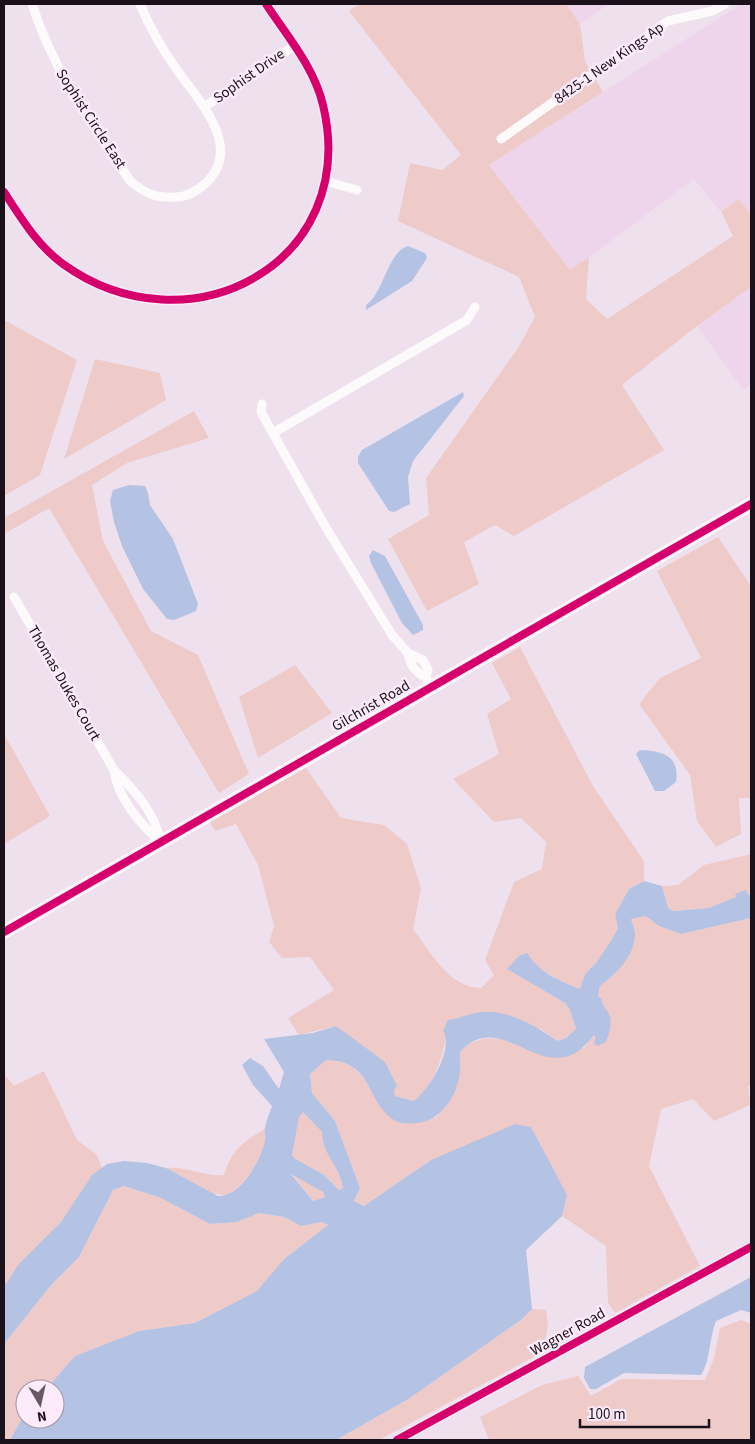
<svg xmlns="http://www.w3.org/2000/svg" width="755" height="1444" viewBox="0 0 755 1444" font-family="'Source Sans 3',sans-serif">
<style>
.built{fill:#eed5ec}
.green{fill:#eecbc9}
.water{fill:#b4c2e4;fill-rule:evenodd}
.lines{fill:none;stroke-linecap:round;stroke-linejoin:round}
.street{stroke:#fdfafc;stroke-width:9}
.secondary{stroke:#fdfafc;stroke-width:14}
.cycleway-casing{stroke:#fcebfa;stroke-width:11}
.cycleway{stroke:#d6006c;stroke-width:8}
.labels{text-anchor:middle;dominant-baseline:central;stroke-width:5;stroke-linejoin:round;paint-order:stroke}
.street-label{font-size:15px;fill:#1a111a;stroke:#fcebfa}
</style>
<rect width="100%" height="100%" fill="#efe0ee"/>
<!-- built -->
<path class="built" d="M566,4H609L580,24Z
M741,4H751V214L739,199L720,211L694,179L571,271L489,165Z
M751,287V384L743,390L697,326Z"/>
<!-- green -->
<path class="green" d="M359,4H566L580,24L585,61L603,92L489,165L570,270L589,257L586,299L607,319L733,236L721,211L739,199L751,214V287L697,326L622,385L664,450L514,536L495,525L464,542L479,584L427,611L388,539L429,515L426,478L518,348L535,317L519,277L398,221L410,163L442,170L461,155L349,11Z
M4,320L77,360L40,475L4,496Z
M95,359L160,373L166,400L64,459Z
M194,411L209,438L127,463L92,485L103,541L151,631L198,655L249,774L219,793L49,508L4,534V518Z
M718,537L751,586V798H739L741,834L716,847L697,821L690,775L639,704L660,678L701,658L657,571Z
M520,647L593,786L644,861V881L629,889L615,914L618,928L611,941L596,963L585,974L580,989L560,981L535,965L508,969L565,1003L570,1010L576,1029L566,1038L557,1041L541,1029L448,1020C445,1052 438,1079 414,1101L395,1096L394,1090L336,1026L299,1035L288,1018L334,990L310,957L282,958L269,942L274,926L258,865L236,824L215,831L209,821L306,768L341,818L384,825L407,844L421,888L413,929C431,952 449,988 481,988L494,975L485,960L514,882L542,869L546,842L521,818L494,822L453,779L499,754L487,714L511,699L492,663Z
M295,665L332,713L258,758L239,697Z
M4,734L50,816L4,844Z
M751,854V894L747,895L746,891L735,894L737,897L709,908L673,911L668,908L662,886L678,885L704,865Z
M646,916L659,926L681,934L751,918V1085L748,1086L750,1105L714,1121L693,1099L661,1109L649,1166L700,1266L615,1313L608,1303L606,1246L562,1216L567,1195L431,1160L364,1206L354,1201L360,1188L335,1121L312,1093L310,1074L326,1060C357,1060 364,1079 379,1102L436,1118C457,1092 458,1084 460,1052C476,1034 499,1036 520,1045C526,1048 532,1053 538,1053C553,1053 569,1049 584,1048L594,1035L596,1036L597,1046L602,1006V999L598,996L600,986L614,975L635,935L631,919Z
M44,1071L77,1140L97,1155L102,1168C83,1181 75,1206 60,1223C41,1246 22,1259 6,1284L4,1282V1074L14,1086Z
M303,1112L322,1132C322,1154 339,1165 343,1188L339,1190L324,1175L294,1158L292,1155L299,1116Z
M265,1129C268,1153 246,1185 226,1196L208,1192L166,1168C186,1166 204,1177 224,1175C231,1151 243,1141 265,1129Z
M291,1173L323,1192L325,1197L313,1201Z
M124,1186L161,1198L210,1224L237,1222L259,1213L284,1217L301,1226L322,1222L328,1225L284,1259L257,1291L195,1323L139,1331L75,1356L46,1389H25V1413L10,1440H4V1344L52,1284L79,1257L113,1190Z
M532,1309L546,1310L548,1324L543,1352L379,1440H336L410,1398L522,1319Z
M741,1320L751,1324V1440H489L480,1417L542,1385L578,1376L591,1396L621,1379L705,1380L714,1358L720,1328Z"/>
<!-- water -->
<path class="water" d="M408,246L425,253L427,258L412,281L366,310V305C384,293 388,251 408,246Z
M463,392L464,396L413,461L408,477L410,504L394,512L389,511L358,463V457L362,450Z
M129,485L145,486L148,493L150,505L173,539L198,604L196,611L174,620L167,619L143,589L122,546L114,522L110,501L113,490Z
M373,550L385,556L423,625V630L413,635L402,623L371,563L369,556Z
M640,750C662,751 680,755 676,782L664,791H655L636,754Z
M644,881L662,886L668,908L673,911L709,908L736,897L735,894L746,890L748,895L751,894V918L681,934L659,926L646,916L631,919C632,923 635,930 635,934C635,956 615,975 600,986L598,996L602,999C602,1007 606,1007 609,1014C613,1022 609,1034 606,1042L597,1046L594,1043L596,1037L594,1035C547,1099 504,1003 460,1052C459,1058 461,1065 460,1071C458,1095 441,1121 417,1123C410,1124 401,1124 394,1120C365,1101 374,1061 326,1060L310,1074L312,1093L335,1121L360,1188L354,1201L364,1206L431,1160L515,1124L531,1127L567,1195L562,1216L526,1250L532,1309L522,1319L410,1398L336,1440H10L25,1413V1419H55V1389H46L75,1356L139,1331L195,1323L257,1291L284,1259L328,1225L322,1222L301,1226L284,1217L259,1213L237,1222L210,1224L161,1198L124,1186L113,1190L79,1257L52,1284L4,1344V1282L6,1284L18,1265L61,1222L92,1175L107,1164L124,1161L147,1163L166,1168L218,1196C241,1197 261,1160 265,1140C266,1136 264,1132 265,1128C266,1121 270,1113 272,1106L253,1085L242,1065L250,1058L263,1066L279,1089L284,1072L264,1039L313,1033L336,1026L385,1062L397,1086L394,1090L395,1096L414,1101C430,1087 454,1051 443,1030L448,1020C459,1019 470,1013 482,1012C507,1009 538,1027 557,1041L566,1038L576,1029L570,1010L565,1003L507,969L519,956L527,953C539,972 559,981 580,989L585,974L596,963L611,941L618,928L615,914L629,889ZM303,1112L322,1132C322,1155 339,1164 343,1188L339,1190L324,1175L294,1158L292,1155L299,1117ZM291,1174L323,1192L325,1197L313,1201Z
M751,1277V1313L741,1310L716,1321C709,1338 711,1359 701,1375L624,1373L596,1389H590L584,1378L585,1367Z"/>
<g class="lines">
<!-- street -->
<path class="street" d="M32,4C53,70 92,125 131,182C145,193 157,199 176,197C187,197 198,190 206,183C245,146 196,98 175,67C161,47 149,26 140,4
M204,107L294,46
M501,139L668,21L712,11L725,4
M325,181L357,190
M4,192C21,218 37,245 63,264C188,354 361,264 323,105C314,67 287,36 266,4
M262,404L261,412L325,526L392,635L408,653L423,660L428,670L426,677L431,687
M273,433L467,320L475,307
M14,597L114,770C135,791 154,811 161,842
M408,653C409,663 416,674 426,677
M114,770C117,796 140,825 161,842
M397,1440L751,1247"/>
<!-- secondary -->
<path class="secondary" d="M4,932L751,504"/>
<defs>
<path id="cycleway" d="M4,192C21,218 37,245 63,264C188,354 361,264 323,105C314,67 287,36 266,4
M4,932L751,504
M397,1440L751,1247"/>
</defs>
<!-- cycleway casing -->
<use href="#cycleway" class="cycleway-casing"/>
<!-- cycleway -->
<use href="#cycleway" class="cycleway"/>
</g>
<g class="labels">
<!-- street labels -->
<g class="street-label">
<text transform="translate(609 63) rotate(-35)">8425-1 New Kings Ap</text>
<text transform="translate(249 76) rotate(-35)">Sophist Drive</text>
<text transform="translate(91 119) rotate(57)">Sophist Circle East</text>
<text transform="translate(64 683) rotate(60)">Thomas Dukes Court</text>
<text transform="translate(371 706) rotate(-30)">Gilchrist Road</text>
<text transform="translate(568 1332) rotate(-29)">Wagner Road</text>
</g>
</g>
<!-- border -->
<rect width="755" height="1444" fill="none" stroke="#1a111a" stroke-width="10"/>
<!-- north arrow -->
<g transform="translate(40 1404) rotate(171)"><circle r="24" fill="#fcebfa" stroke="#a294a0"/>
<path d="M0-4L9 19L0 12L-9 19Z" fill="#655964"/>
<text y="-8" font-size="14" font-weight="bold" text-anchor="middle" fill="#1a111a">N</text>
</g>
<!-- scale -->
<path d="M580 1419v8h129v-8" fill="none" stroke="#1a111a" stroke-width="2.5"/>
<text x="588" y="1419" font-size="15" fill="#1a111a" stroke="#fcebfa" stroke-width="4" paint-order="stroke">100 m</text>
</svg>
